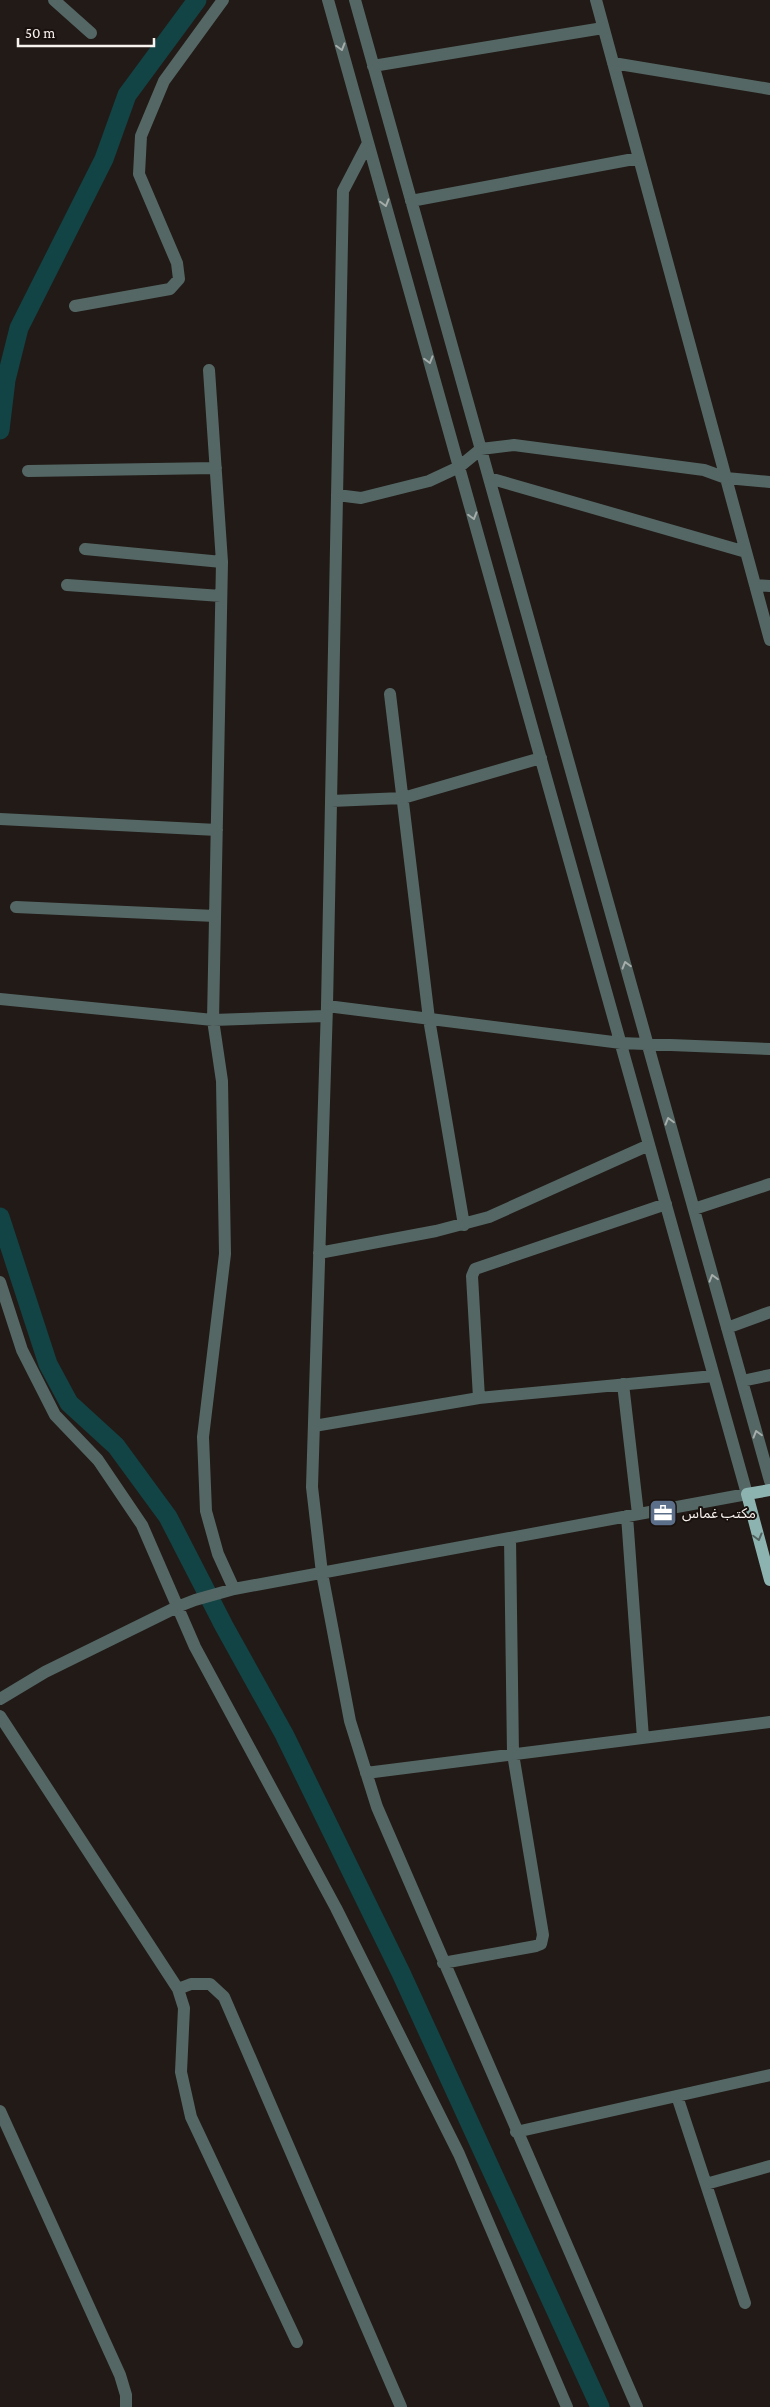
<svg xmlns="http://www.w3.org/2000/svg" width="770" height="2407" viewBox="0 0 770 2407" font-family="'Crimson Pro','Noto Sans Arabic',serif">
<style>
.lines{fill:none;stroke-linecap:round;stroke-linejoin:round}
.canal{stroke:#124345;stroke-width:19}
.minor{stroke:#546765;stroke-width:12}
.major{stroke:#8cb3b0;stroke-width:12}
.oneway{stroke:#a6adaa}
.oneway2{stroke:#52625e}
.labels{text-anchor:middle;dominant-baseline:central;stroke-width:4;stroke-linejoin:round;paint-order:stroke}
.poi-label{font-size:14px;fill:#f9f3f0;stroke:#19110d;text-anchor:start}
</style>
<rect width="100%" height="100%" fill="#221a16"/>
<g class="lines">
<!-- canal -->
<path class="canal" d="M0,430L6,380L19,328L104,159L127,95L197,0
M0,1217L48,1364L69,1403L116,1446L168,1517L224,1626L284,1734L401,1973L600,2407"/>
<!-- minor -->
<path class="minor" d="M54,0L91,33
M355,0L770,1481
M596,0L770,640
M613,63L770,89
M373,66L603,28
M368,143L343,191L327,1006L312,1487L322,1573L350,1721L377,1807L637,2407
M411,201L639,158
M75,306L170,289L179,279L177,263L139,174L141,136L164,81L223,0
M209,370L222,562L213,1020L222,1081L225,1254L203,1437L206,1511L218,1554L234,1589
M28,471L216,468
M489,478L746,552
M337,495L361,498L429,481L459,467L481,449L514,445L704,470L726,478L770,482
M85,549L222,562
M67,585L221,596
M755,585L770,586
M390,694L429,1019L464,1225
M331,801L403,798L541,758
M0,819L217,830
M16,907L215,916
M0,999L213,1020L326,1016
M327,1006L621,1043L770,1049
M694,1209L770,1184
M319,1253L436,1231L489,1217L649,1145
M0,1282L22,1350L55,1415L98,1460L142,1525L195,1647L336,1908L459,2154L567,2407
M727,1328L770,1312
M742,1381L770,1375
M623,1384L638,1514
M479,1398L472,1276L475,1269L666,1204
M314,1426L479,1398L714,1376
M627,1516L643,1738
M0,1699L45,1672L177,1607L195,1600L234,1589L747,1494L328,0
M0,1716L178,1989L184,2008L181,2072L191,2117L297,2342
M366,1773L770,1722
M443,1963L536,1946L541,1944L543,1935L513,1754L510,1538
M178,1989L191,1984H210L224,1997L401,2407
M677,2096L745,2303
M0,2111L120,2375L126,2395V2407
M516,2132L770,2075
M706,2184L770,2166"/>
<!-- major -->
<path class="major" d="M770,1490L747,1494L770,1580"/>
</g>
<!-- one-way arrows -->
<defs><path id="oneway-chevron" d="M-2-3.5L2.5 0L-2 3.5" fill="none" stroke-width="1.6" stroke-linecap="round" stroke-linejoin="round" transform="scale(1.25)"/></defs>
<g class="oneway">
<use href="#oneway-chevron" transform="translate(341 47) rotate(74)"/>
<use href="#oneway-chevron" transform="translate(385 203) rotate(74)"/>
<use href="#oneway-chevron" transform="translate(429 360) rotate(74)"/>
<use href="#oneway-chevron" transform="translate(473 516) rotate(74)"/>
<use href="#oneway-chevron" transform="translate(626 965) rotate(-106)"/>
<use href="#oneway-chevron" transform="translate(669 1121) rotate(-106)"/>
<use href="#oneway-chevron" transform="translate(713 1278) rotate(-106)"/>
<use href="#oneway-chevron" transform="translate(757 1434) rotate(-106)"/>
</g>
<use class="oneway2" href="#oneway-chevron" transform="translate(758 1537) rotate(75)"/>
<!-- icons -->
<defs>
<symbol id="office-square" viewBox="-11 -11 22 22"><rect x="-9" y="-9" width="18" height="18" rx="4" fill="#5c6f8a" stroke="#19110d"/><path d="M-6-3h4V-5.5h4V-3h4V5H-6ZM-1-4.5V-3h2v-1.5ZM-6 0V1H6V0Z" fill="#fff"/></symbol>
</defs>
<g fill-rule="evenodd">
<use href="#office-square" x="647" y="1497" width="32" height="32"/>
</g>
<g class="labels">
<!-- poi labels -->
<g class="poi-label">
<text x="682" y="1513">مكتب غماس</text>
</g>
</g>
<!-- scale -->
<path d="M18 38v8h136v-8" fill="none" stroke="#f9f3f0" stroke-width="2.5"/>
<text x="25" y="38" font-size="15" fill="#f9f3f0" stroke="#19110d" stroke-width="4" paint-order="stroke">50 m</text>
</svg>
